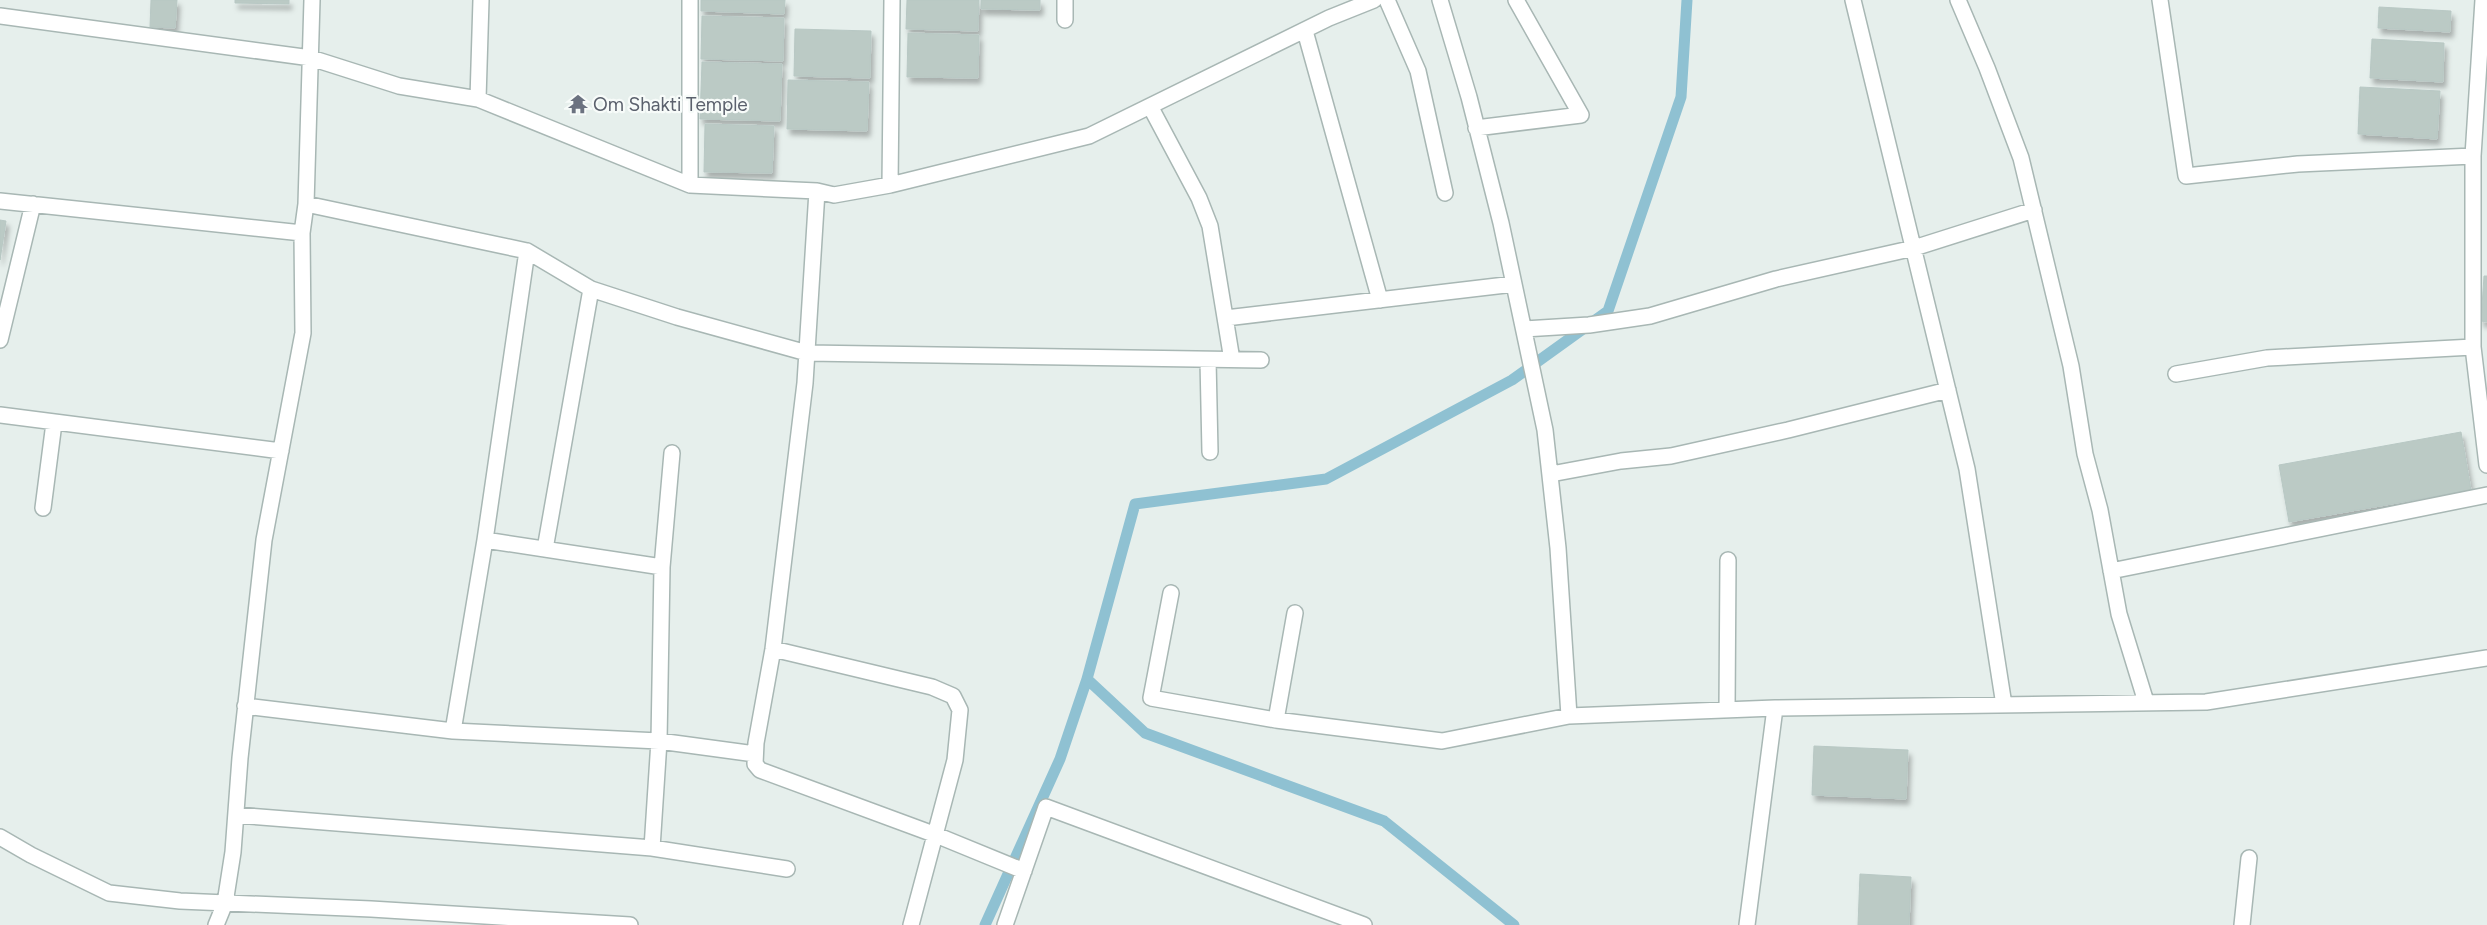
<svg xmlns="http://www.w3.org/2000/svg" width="2487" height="925" viewBox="0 0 2487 925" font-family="Figtree,sans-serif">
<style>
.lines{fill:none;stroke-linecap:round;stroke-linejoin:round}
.stream{stroke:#8fc1d2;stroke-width:11}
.building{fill:#bbcac5;stroke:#b8c8c4;filter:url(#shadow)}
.street-casing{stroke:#a8b7b4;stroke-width:18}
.street{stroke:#fff;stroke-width:15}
.labels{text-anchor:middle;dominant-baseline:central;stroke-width:4.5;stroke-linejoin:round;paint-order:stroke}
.worship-label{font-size:19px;fill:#5b616d;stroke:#f7fbf9;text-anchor:start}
</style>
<defs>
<filter id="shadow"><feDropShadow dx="3" dy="5.5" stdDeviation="2.5" flood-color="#0004"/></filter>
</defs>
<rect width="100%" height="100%" fill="#e6efec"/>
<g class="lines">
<!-- stream -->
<path class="stream" d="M985,925L1060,759L1087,679
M1514,925L1384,821L1145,733L1087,679L1135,504L1326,479L1512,380L1608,311L1681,97L1687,0"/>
</g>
<!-- building -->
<path class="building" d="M151,0H177L175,28L150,27Z
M235,0H289V4L235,3Z
M701,0H785L784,14L701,11Z
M907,0H979L978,31L906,29Z
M981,0H1040V10L981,9Z
M2379,7L2451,11L2450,32L2378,28Z
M702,16L784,18L783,61L701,59Z
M795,29L871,31L870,78L794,76Z
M908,33L979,35L978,78L907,77Z
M2372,39L2444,43L2443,82L2370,78Z
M702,62L782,64L780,121L700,119Z
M788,80L869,82L867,131L787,129Z
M2360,87L2440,91L2437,139L2358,134Z
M705,124L774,126L772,173L704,172Z
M0,220L6,221L0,260Z
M2484,276H2487V322L2481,321Z
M2461,432L2471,490L2289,522L2279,465Z
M1814,746L1908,750L1906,799L1812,795Z
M1860,874L1911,877L1909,925H1858Z"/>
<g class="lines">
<defs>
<path id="street" d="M690,0V185
M1065,0V20
M1387,0L1418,71L1445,193
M1440,0L1469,97L1501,223L1545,430L1558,548L1569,716
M1853,0L1967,469L2004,705
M1958,0L1987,68L2021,158L2071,366L2085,454L2100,510L2119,614L2146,702
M2160,0L2186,176L2298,164L2473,156
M2483,0L2473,156V347L2487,465
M0,16L311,58L399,86L478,99L690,185L817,191L834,195L890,185L1089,136L1329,18L1374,0
M1305,31L1380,300
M478,99L481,0
M1150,106L1199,198L1210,226L1232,360
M1476,128L1581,115L1516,0
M890,185L892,0
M817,191L805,383L773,649L756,743L755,764L760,770L936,835L1024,871
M0,201L302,233
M306,204L527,251
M1226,318L1514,284
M1524,329L1589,325L1650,316L1776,279L1914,248L2034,210
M0,340L33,204
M1208,360L1210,452
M2176,374L2267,358L2473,347
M0,415L281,451
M672,453L662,567L659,741L652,848L787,869
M1551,474L1621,461L1671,456L1788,430L1948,390
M43,508L54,423
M485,540L662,567
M545,549L591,289
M2111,571L2487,495
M1171,593L1151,698L1276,720L1442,741L1569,716L1775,708L2206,702L2487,658
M773,649L932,687L953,696L960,710L955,760L911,925
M245,706L453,731
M1727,710L1728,560
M1276,720L1295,613
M755,754L659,741L453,731L485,540L527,251L591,289L677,317L807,353L1261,360
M236,815L652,848
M0,837L31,855L109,893L180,901L371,909L630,925
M216,925L225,903L233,852L240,758L264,540L303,333L302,233L306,204L312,0
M1005,925L1046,807L1364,925
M1747,925L1775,708
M2242,925L2249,858"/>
</defs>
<!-- street casing -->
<use href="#street" class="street-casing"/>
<!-- street -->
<use href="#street" class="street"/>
</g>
<!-- icons -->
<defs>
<symbol id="temple-bare" viewBox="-9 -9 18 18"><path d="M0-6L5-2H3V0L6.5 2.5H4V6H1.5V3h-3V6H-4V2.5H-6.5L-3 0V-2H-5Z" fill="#6b7280" stroke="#f7fbf9" stroke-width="2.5" paint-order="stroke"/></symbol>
</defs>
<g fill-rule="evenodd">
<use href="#temple-bare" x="564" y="90" width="28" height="28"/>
</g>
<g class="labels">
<!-- worship labels -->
<g class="worship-label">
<text x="593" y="104">Om Shakti Temple</text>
</g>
</g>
</svg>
